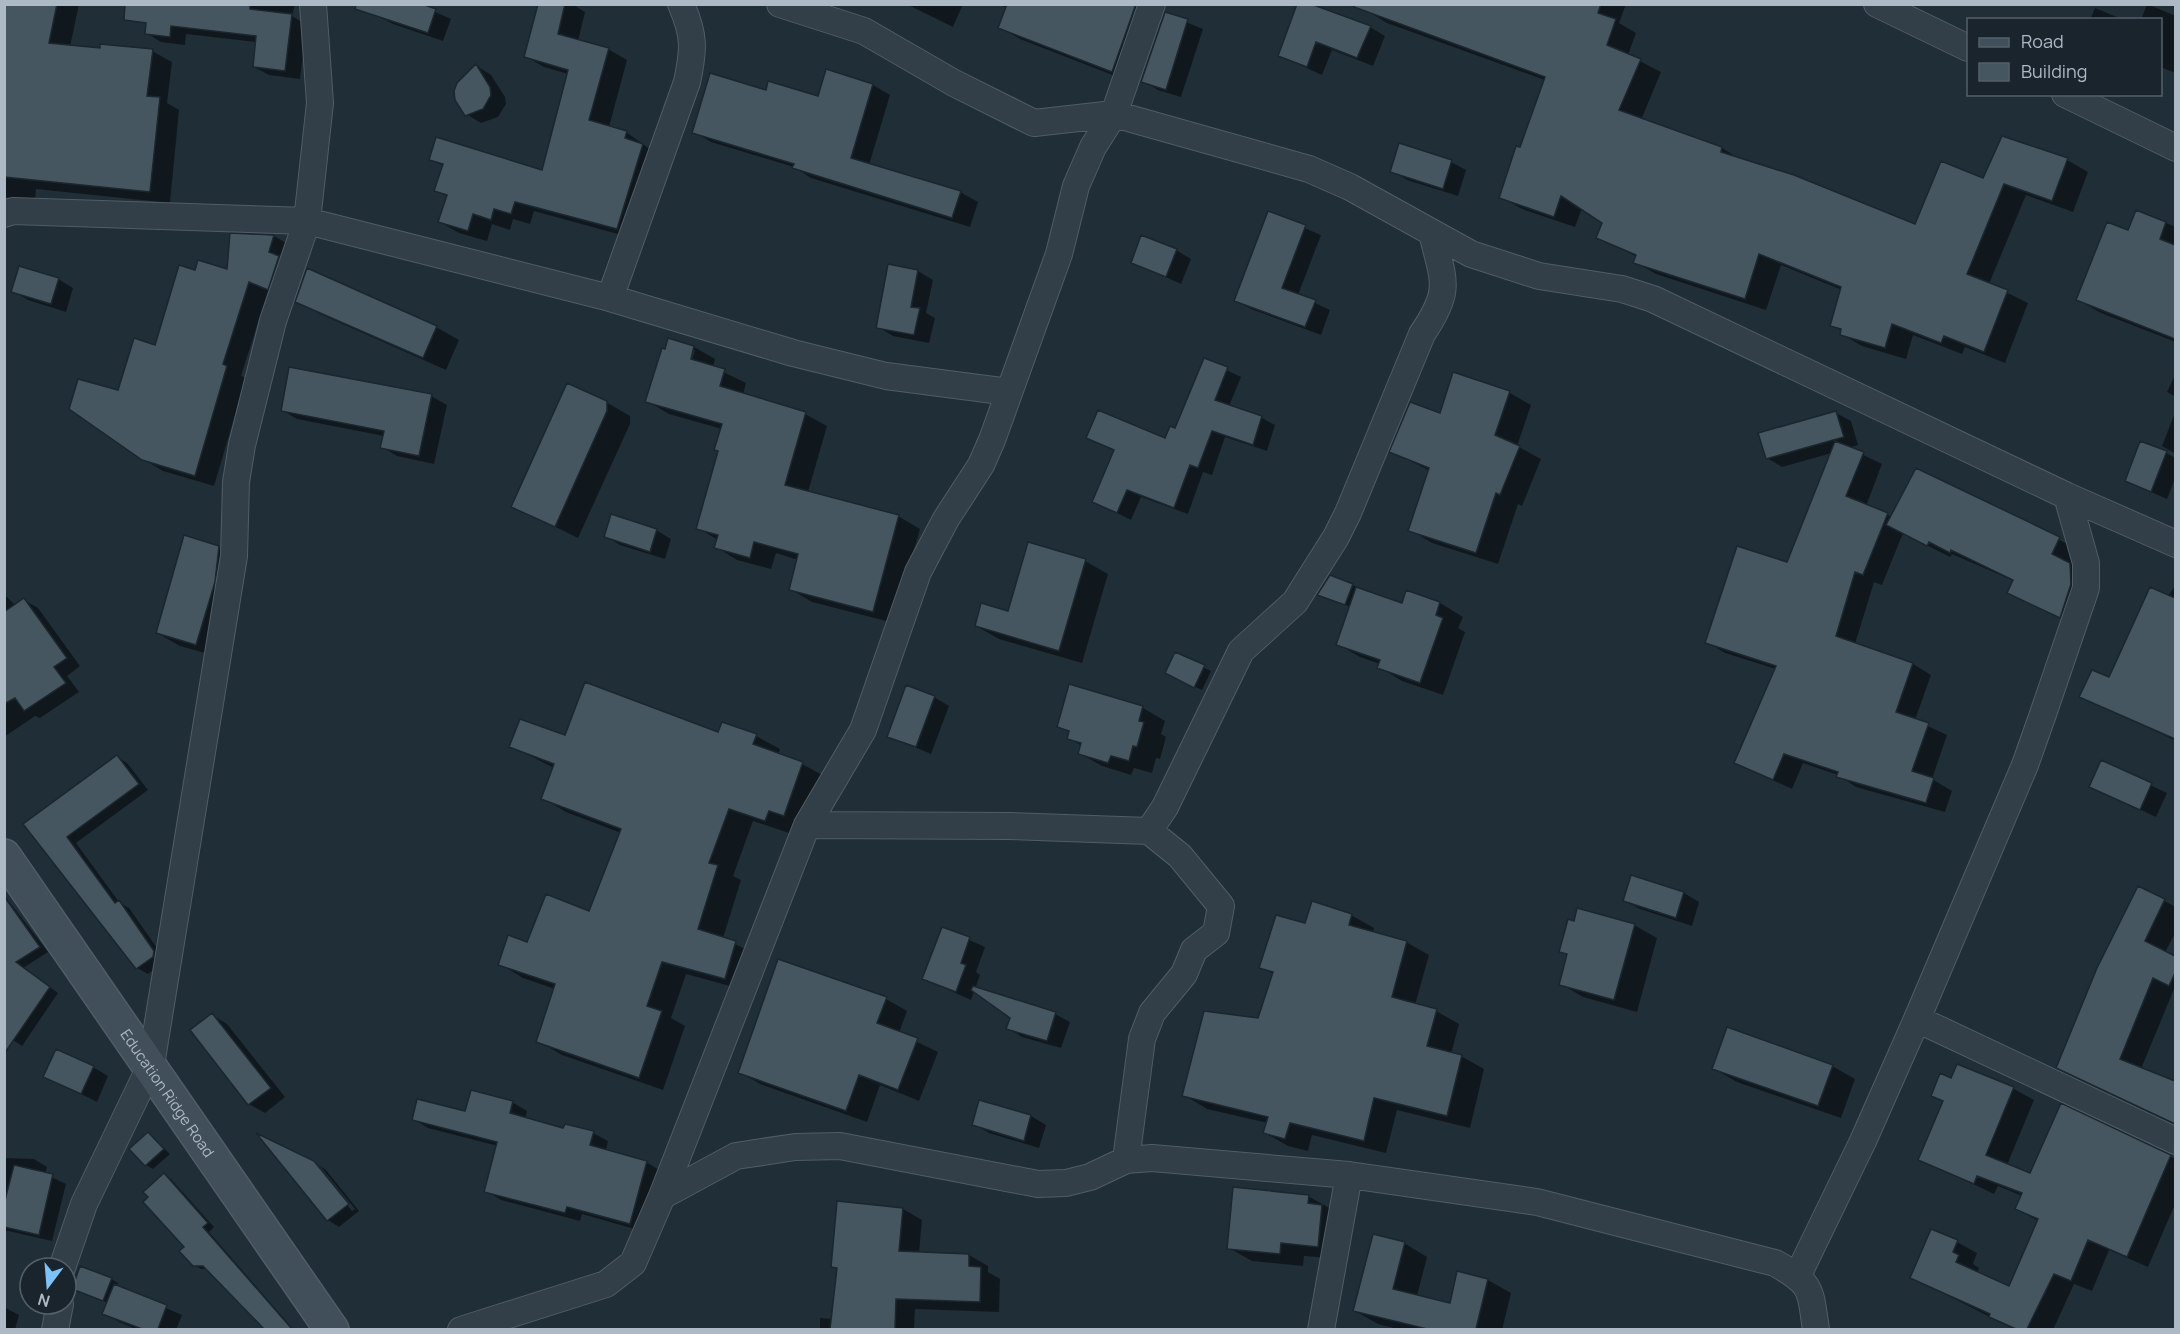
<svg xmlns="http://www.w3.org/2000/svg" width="2180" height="1334" viewBox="0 0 2180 1334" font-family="Manrope,sans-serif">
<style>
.shadow{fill:#0007;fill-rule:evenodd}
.building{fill:#465661;stroke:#1b262e;stroke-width:1.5}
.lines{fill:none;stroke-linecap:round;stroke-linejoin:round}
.street-casing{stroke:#515d66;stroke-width:28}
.secondary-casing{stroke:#515d66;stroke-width:36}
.street{stroke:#333f48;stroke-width:26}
.secondary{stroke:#414f5b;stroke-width:33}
.labels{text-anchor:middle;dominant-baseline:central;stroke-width:4.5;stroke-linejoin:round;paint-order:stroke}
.street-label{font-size:15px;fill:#adbac5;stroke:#19242c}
</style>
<rect width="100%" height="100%" fill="#202e37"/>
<!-- shadow -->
<path class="shadow" d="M4,4H79L70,47L152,51L172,62L167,103L179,110L170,203L36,189L35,201L4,197Z
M150,4H295L292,16L307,25L300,79L269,75L254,67L257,42L186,34L185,45L161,42L146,33Z
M417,4L451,19L443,41L393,24L378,16Z
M539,4H572L585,12L578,41L608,49L627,60L609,127L626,132L661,157L636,239L534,211L530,224L513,219L510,230L492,224L487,241L459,233L440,222L448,197L436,190L444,166L431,159L543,172L568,74L544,67L525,56Z
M906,4H963L953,27Z
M998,4H1146L1133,83L1020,39L1000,27L1007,8Z
M1299,4L1370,27L1385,36L1373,66L1332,50L1322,75L1280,56Z
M1368,4H1626L1619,23L1636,33L1628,55L1661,72L1641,120L1722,148L1741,160L1916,226L1984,180L2067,160L2088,172L2073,212L2026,195L1989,284L2028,303L2005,363L1965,347L1962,354L1913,335L1906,359L1862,346L1841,334L1842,331L1832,325L1842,290L1781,265L1766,310L1656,274L1635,262L1637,257L1598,237L1604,222L1582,208L1575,227L1522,209L1501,197L1521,149L1545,80L1387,23L1366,10Z
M2147,4L2176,16V73L2160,67V20H2141Z
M2095,8L2124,20H2090Z
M1166,14L1203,29L1181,97L1158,90L1143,81Z
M477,66L491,75L505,97L506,104L498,117L481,123L466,114Z
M873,85L890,95L869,165L960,192L978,202L970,227L811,178L794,167L711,142L694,132L767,92L819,98Z
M1451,162L1466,170L1458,196L1407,180L1392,171Z
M2136,211L2176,227V342L2101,313L2078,300L2129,232Z
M1269,213L1321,235L1298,295L1330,310L1321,335L1251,309L1236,301Z
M274,236L293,247L287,300L268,291L241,376L246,378L214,486L163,471L143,459L119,392L156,346L196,272L228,271Z
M1176,250L1191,259L1181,284L1133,262Z
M918,271L933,280L926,313L935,318L929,343L893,336L878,327Z
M58,279L73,288L66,312L28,300L13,291Z
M297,301L436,327L459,340L446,370L320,314Z
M669,340L694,347L715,359L713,367L746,383L743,395L805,414L827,426L808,492L898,516L920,529L894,623L812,602L790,589L798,560L776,553L771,569L737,560L716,547L718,540L698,528L719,452L722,429L669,414L647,401ZM692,350H695L690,367Z
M1205,360L1241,377L1229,406L1262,418L1275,425L1267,451L1225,437L1212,475L1203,472L1188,514L1141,497L1131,520L1093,501L1115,451L1088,438L1166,440L1176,430Z
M2176,373V397L2167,392Z
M1454,374L1510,393L1531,405L1517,446L1541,459L1522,506L1518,504L1498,564L1432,543L1410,530L1430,471L1391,451L1440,415Z
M431,396L447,405L434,464L397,456L382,447L384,436L297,419L282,410Z
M606,402L630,416V424L578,538L513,506Z
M2176,410V454L2162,446Z
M1836,413L1851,421L1858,445L1849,448L1882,464L1866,506L1892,517L1916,470L2082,551L2083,630L2009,592L2014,581L1952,554L1950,557L1903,533L1882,585L1874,582L1855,644L1913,664L1931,675L1915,720L1947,735L1932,779L1952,791L1945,812L1856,787L1838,775L1803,763L1792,789L1736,763L1776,669L1725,653L1707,642L1788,564L1832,453L1782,467L1767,458Z
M2166,453L2176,458V476L2167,499L2126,481Z
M656,530L671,539L665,559L620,545L605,536Z
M219,547L242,560L219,657L180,646L157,633Z
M1085,561L1108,574L1082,663L999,639L976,626L1009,613Z
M1352,585L1402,605L1407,592L1440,603L1463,617L1458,628L1465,632L1443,695L1402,681L1379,667L1380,664L1360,657L1337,644L1351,607L1319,595Z
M2175,586L2176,587V741L2081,696L2110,679Z
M4,594L16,606L24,600L38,608L80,666L67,676L79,692L40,718L35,716L4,737Z
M1176,654L1211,671L1202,690L1173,677Z
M1070,686L1143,708L1165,721L1161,734L1166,737L1160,759L1156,758L1152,773L1134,768L1131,775L1102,766L1079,753L1082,746L1069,738L1070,733L1058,726Z
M934,697L949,706L931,754L889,736Z
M719,734L756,736L780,749L778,755L802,764L826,777L808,829L793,823L789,833L753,821L733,876L741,880L723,938L759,956L748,991L686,974L671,1018L685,1026L663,1090L562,1055L538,1041L555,989L523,978L500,964L528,944L590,913L621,833L566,812L543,798L554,768L511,746L566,737Z
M117,757L127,763L148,790L76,843L119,902L129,908L164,958L163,962L148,974L137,968L25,824Z
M2102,762L2167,793L2156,817L2091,786Z
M1632,877L1684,893L1699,902L1692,926L1640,909L1625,901Z
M2139,888L2176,907V932L2165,952L2176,957V990L2174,989L2141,1069L2176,1083V1125L2058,1067Z
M4,895L48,952L23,968L58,993L22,1046L4,1034Z
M1351,915L1374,928L1373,933L1406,942L1429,955L1415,1005L1436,1011L1459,1024L1451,1054L1461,1056L1484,1069L1470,1128L1397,1110L1386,1153L1312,1135L1308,1151L1288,1146L1265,1133L1268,1123L1207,1109L1184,1095L1259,1020L1273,974L1261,967L1306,925Z
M1634,925L1657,938L1637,1012L1583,997L1561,984L1568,955L1561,951Z
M942,928L985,947L976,972L980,975L975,989L1055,1014L1070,1022L1061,1048L1022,1037L1008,1028L1011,1018L974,991L971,1000L924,979Z
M886,999L907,1011L899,1033L938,1052L919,1101L880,1085L867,1122L760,1084L740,1072Z
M212,1015L227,1024L285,1097L265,1113L249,1104L192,1031Z
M1832,1066L1855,1079L1841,1118L1737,1082L1714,1069Z
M1958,1066L2014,1089L2034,1100L2007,1165L2031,1175L2170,1156L2176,1159V1202L2148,1267L2109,1250L2092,1291L2074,1284L2053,1330H2015L1912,1277L1957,1242L1977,1253L1973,1264L1979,1268L1977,1273L2010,1288L2038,1221L2017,1209L2022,1196L1998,1186L1994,1194L1920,1159Z
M93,1067L108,1076L97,1102L45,1076Z
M512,1102L527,1111L525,1119L565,1130L593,1133L608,1141L606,1151L646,1162L661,1171L645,1232L582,1214L580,1221L501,1200L486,1191L498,1146L428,1128L413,1119L466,1112Z
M1031,1116L1046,1125L1039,1148L989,1133L974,1124Z
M148,1134L170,1154L153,1169L146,1165Z
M4,1158L34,1159L47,1167L45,1174L66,1184L52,1241L4,1230Z
M313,1162L352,1211L355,1209L320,1166L326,1170L359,1211L339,1227L328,1220Z
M164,1175L171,1179L214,1227L209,1232L294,1330H266L208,1269H201L194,1265Z
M1308,1196L1331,1209L1341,1259L1304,1256L1303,1266L1252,1261L1229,1248Z
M903,1209L922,1220L919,1253L969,1255L988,1266V1272L1000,1279L999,1312L915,1309L914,1330H820V1318L833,1319L838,1270L833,1267Z
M1404,1243L1427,1257L1417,1296L1451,1305L1458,1273L1488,1280L1511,1293L1502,1330H1401L1378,1324L1355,1311Z
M111,1279L118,1283L117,1287L182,1315L176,1330H138L119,1322L104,1313L108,1303L73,1289Z
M4,1307L19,1315L15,1330H4Z"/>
<!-- building -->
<path class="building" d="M4,4H57L49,43L100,48V44L153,49L147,96L160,97L150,192L4,177Z
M125,4H250V9L292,14L285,71L253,67L256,36L171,26L170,37L145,34L146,23L124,20Z
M356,4H422L436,9L428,33L355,9Z
M538,4H565L558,34L609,48L589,120L627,131L625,138L643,144L617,229L515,202L511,214L494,209L491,220L473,214L468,231L438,222L447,195L434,191L443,164L429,160L436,137L542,170L568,70L524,57Z
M1007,4H1136L1112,72L998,28Z
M1297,4H1311L1371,26L1357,58L1316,42L1307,67L1278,56Z
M1354,4H1601L1598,13L1616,19L1607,45L1641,59L1619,110L1722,147L1721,152L1794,175L1915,224L1941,161L1983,178L2002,136L2068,158L2052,201L2004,184L1967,274L2008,290L1984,352L1944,336L1941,343L1892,324L1885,348L1840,335L1841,329L1830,326L1841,287L1759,254L1745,299L1633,263L1636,255L1596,238L1602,223L1561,196L1554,217L1499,198L1516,146L1520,147L1545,77L1354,7Z
M1165,12L1188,19L1166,90L1141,82Z
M476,64L490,87L491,95L483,109L465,116L455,100L454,91L457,83Z
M826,69L873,84L851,158L961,191L952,218L792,168L794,164L692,133L710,73L766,90L768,81L818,96Z
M1399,143L1452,160L1443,189L1390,172Z
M2136,210L2166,222L2160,239L2175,245V339L2076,300L2107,222L2128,230Z
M1268,211L1306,225L1282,288L1316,300L1305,327L1234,301Z
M230,233L274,235L269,252L279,256L268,290L249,282L223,364L227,366L195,476L142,460L69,409L78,379L118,390L134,338L155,345L179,265L195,270L198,260L227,269Z
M1141,235L1177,249L1166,277L1131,263Z
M888,264L918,270L911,307L920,308L914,335L876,328Z
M19,266L59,278L51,304L11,292Z
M307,268L437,326L423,358L295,302Z
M668,338L694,346L691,359L725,369L720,386L806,412L785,485L899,515L873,612L789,590L798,554L754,542L750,558L714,548L718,535L696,529L718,451L714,450L722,424L645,402L662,348L665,349Z
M1204,358L1228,367L1215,400L1262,416L1253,445L1212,431L1198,468L1190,465L1174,508L1127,490L1117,513L1092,502L1114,450L1086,438L1098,410L1165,438L1170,426L1175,428Z
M289,367L432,394L419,456L380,448L384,431L281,411Z
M1453,372L1510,391L1495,435L1520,446L1500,495L1496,493L1476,553L1408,531L1429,468L1389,452L1410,402L1440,413Z
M567,383L607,401V411L555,527L511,507Z
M1836,411L1844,437L1766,459L1758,433Z
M1835,441L1864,452L1846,496L1888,513L1863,575L1855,572L1836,636L1913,663L1896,712L1929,723L1912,771L1934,778L1926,803L1836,777L1838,772L1784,754L1773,780L1734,763L1776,666L1705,643L1737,546L1787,562Z
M2140,441L2167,451L2151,492L2125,481Z
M1916,468L2060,537L2052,554L2070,563L2071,584L2060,618L2007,593L2013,580L1951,550L1950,553L1929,542L1927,546L1886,525Z
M611,514L657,529L650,552L604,537Z
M184,535L219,546L215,582L196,645L156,633Z
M1028,542L1086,559L1059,651L975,626L981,603L1008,611Z
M1330,575L1353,584L1345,605L1317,595Z
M1356,587L1402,603L1406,590L1440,602L1436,615L1443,618L1420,683L1377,668L1380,660L1336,645Z
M2150,587L2175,598V739L2079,697L2092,670L2109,677Z
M24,598L67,658L54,667L66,683L24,711L15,698L4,704V612Z
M1175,652L1205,665L1194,688L1165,673Z
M585,682L718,732L722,722L757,734L753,744L803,762L784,816L769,811L765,821L729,809L709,863L718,865L698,929L736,941L725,979L662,962L647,1006L662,1011L639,1078L536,1042L555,984L498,965L508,935L527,942L546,894L589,911L621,829L541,799L554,764L509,747L520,719L565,735Z
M1069,684L1143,706L1139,721L1144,722L1137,747L1133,746L1129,761L1111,756L1108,763L1078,754L1081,743L1067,739L1069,731L1057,727Z
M906,685L935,696L916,747L887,737Z
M117,755L139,784L67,837L115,903L119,900L154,951L153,957L136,969L23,824Z
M2101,760L2152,783L2140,810L2089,787Z
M1631,875L1684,892L1676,918L1623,901Z
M2138,886L2165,899L2145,941L2175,956V973L2169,986L2153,978L2120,1059L2175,1081V1124L2056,1068L2097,968Z
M4,896L40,947L16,962L50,987L4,1054Z
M1312,901L1352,914L1349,925L1407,941L1392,997L1437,1009L1427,1046L1462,1055L1447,1116L1374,1098L1364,1141L1290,1123L1285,1139L1263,1133L1268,1117L1182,1096L1204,1011L1258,1018L1273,972L1259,968L1276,915L1305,923Z
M1577,908L1635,924L1614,1000L1559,985L1567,954L1559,952L1568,919L1574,921Z
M942,927L970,937L961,963L966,965L956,992L922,979Z
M778,959L887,997L877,1023L918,1038L898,1090L859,1075L846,1111L738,1073Z
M973,986L1056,1012L1047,1041L1006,1029L1010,1018L971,990Z
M212,1013L271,1088L248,1105L190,1030Z
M1727,1027L1833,1065L1818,1106L1712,1069Z
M56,1049L94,1066L81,1094L43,1077Z
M1957,1064L2014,1087L1986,1155L2030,1173L2061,1103L2171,1155L2127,1257L2088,1240L2071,1281L2054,1274L2027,1329H2016L1989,1317L1990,1314L1910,1278L1931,1229L1958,1240L1953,1252L1959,1255L1956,1262L2009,1286L2038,1219L2015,1209L2022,1193L1977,1176L1974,1184L1918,1160L1943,1101L1931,1096L1940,1073L1951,1078Z
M471,1090L513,1101L510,1113L563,1128L565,1124L594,1131L590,1145L647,1161L630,1224L567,1207L565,1213L484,1192L497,1142L412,1120L417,1099L465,1111Z
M979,1100L1031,1115L1024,1141L972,1125Z
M148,1132L164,1149L145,1166L129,1149Z
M256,1133L314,1161L349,1204L327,1221Z
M14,1165L53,1174L39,1235L4,1227V1204Z
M164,1173L208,1223L203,1227L292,1329H264L203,1266H193L179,1251L184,1247L143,1202L148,1197L143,1192Z
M1233,1187L1309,1195L1308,1203L1322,1205L1318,1247L1281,1243L1280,1254L1227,1249Z
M837,1201L903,1208L899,1251L969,1254V1266L981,1267L980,1302L896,1299L895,1329H830L837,1268L831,1267Z
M1373,1234L1405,1242L1393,1289L1450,1303L1457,1271L1488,1279L1476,1329H1427L1353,1311Z
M80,1266L112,1278L103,1301L72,1289Z
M114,1284L167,1305L158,1329H142L102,1314Z"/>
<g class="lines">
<defs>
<path id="street" d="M780,4L864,31L954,83L1034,123L1114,114L1309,169L1350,187L1471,254L1539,276L1622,289L1653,299L2067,496L2176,544
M1877,4L1968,48
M2065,94L2176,148
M4,214L13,211L307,221L610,298L793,353L886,376L1009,392
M610,298L687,82C694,49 695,36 681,4
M807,825L1009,826L1149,831
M1917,1019L2176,1141
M1126,1160L1142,1039L1152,1013L1184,974L1194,950L1216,933L1221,906L1180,856L1149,831L1165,807L1241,651L1295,602L1336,537L1348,513L1422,334C1452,290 1444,282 1432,233
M662,1196L807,825L863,730L918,572L946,519L981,465L992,440L1059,254L1076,186L1093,147L1114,114L1152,4
M62,1268L84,1204L151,1065L234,556L236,482L242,445L273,321L307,221L320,103L313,4
M1798,1275L1863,1141L1917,1019L2025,765L2043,714L2086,588V563L2067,496
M55,1330L60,1304
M461,1330L606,1284L633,1263L662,1196L736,1156L795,1147L840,1146L1038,1184L1066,1183L1090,1177L1126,1160L1152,1158L1349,1175L1537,1202L1775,1263C1813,1284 1810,1289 1816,1330
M1321,1330L1349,1175"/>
<g id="secondary">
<path id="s1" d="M4,856L332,1330"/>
</g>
</defs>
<!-- street casing -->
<use href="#street" class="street-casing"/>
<!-- secondary casing -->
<use href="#secondary" class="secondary-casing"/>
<!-- street -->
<use href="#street" class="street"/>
<!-- secondary -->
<use href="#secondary" class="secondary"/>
</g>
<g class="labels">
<!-- street labels -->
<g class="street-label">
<text stroke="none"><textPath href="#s1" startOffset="288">Education Ridge Road</textPath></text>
</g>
</g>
<!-- border -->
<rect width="2180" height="1334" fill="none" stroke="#adbac5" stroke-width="12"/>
<!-- legend -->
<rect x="1967" y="18" width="195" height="78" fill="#19242c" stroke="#546069" stroke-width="1.5"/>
<rect x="1979" y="38" width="30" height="9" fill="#414f5b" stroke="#546069" stroke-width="1.5"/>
<text x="2021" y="48" font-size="18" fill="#adbac5">Road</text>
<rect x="1979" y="63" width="30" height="18" fill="#465661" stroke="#546069" stroke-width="1.5"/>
<text x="2021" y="78" font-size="18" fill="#adbac5">Building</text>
<!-- north arrow -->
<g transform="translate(48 1286) rotate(196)"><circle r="28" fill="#19242c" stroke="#546069" stroke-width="1.5"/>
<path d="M0-4.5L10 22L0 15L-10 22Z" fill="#7fc1f9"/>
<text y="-9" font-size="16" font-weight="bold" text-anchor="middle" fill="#adbac5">N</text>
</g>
</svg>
